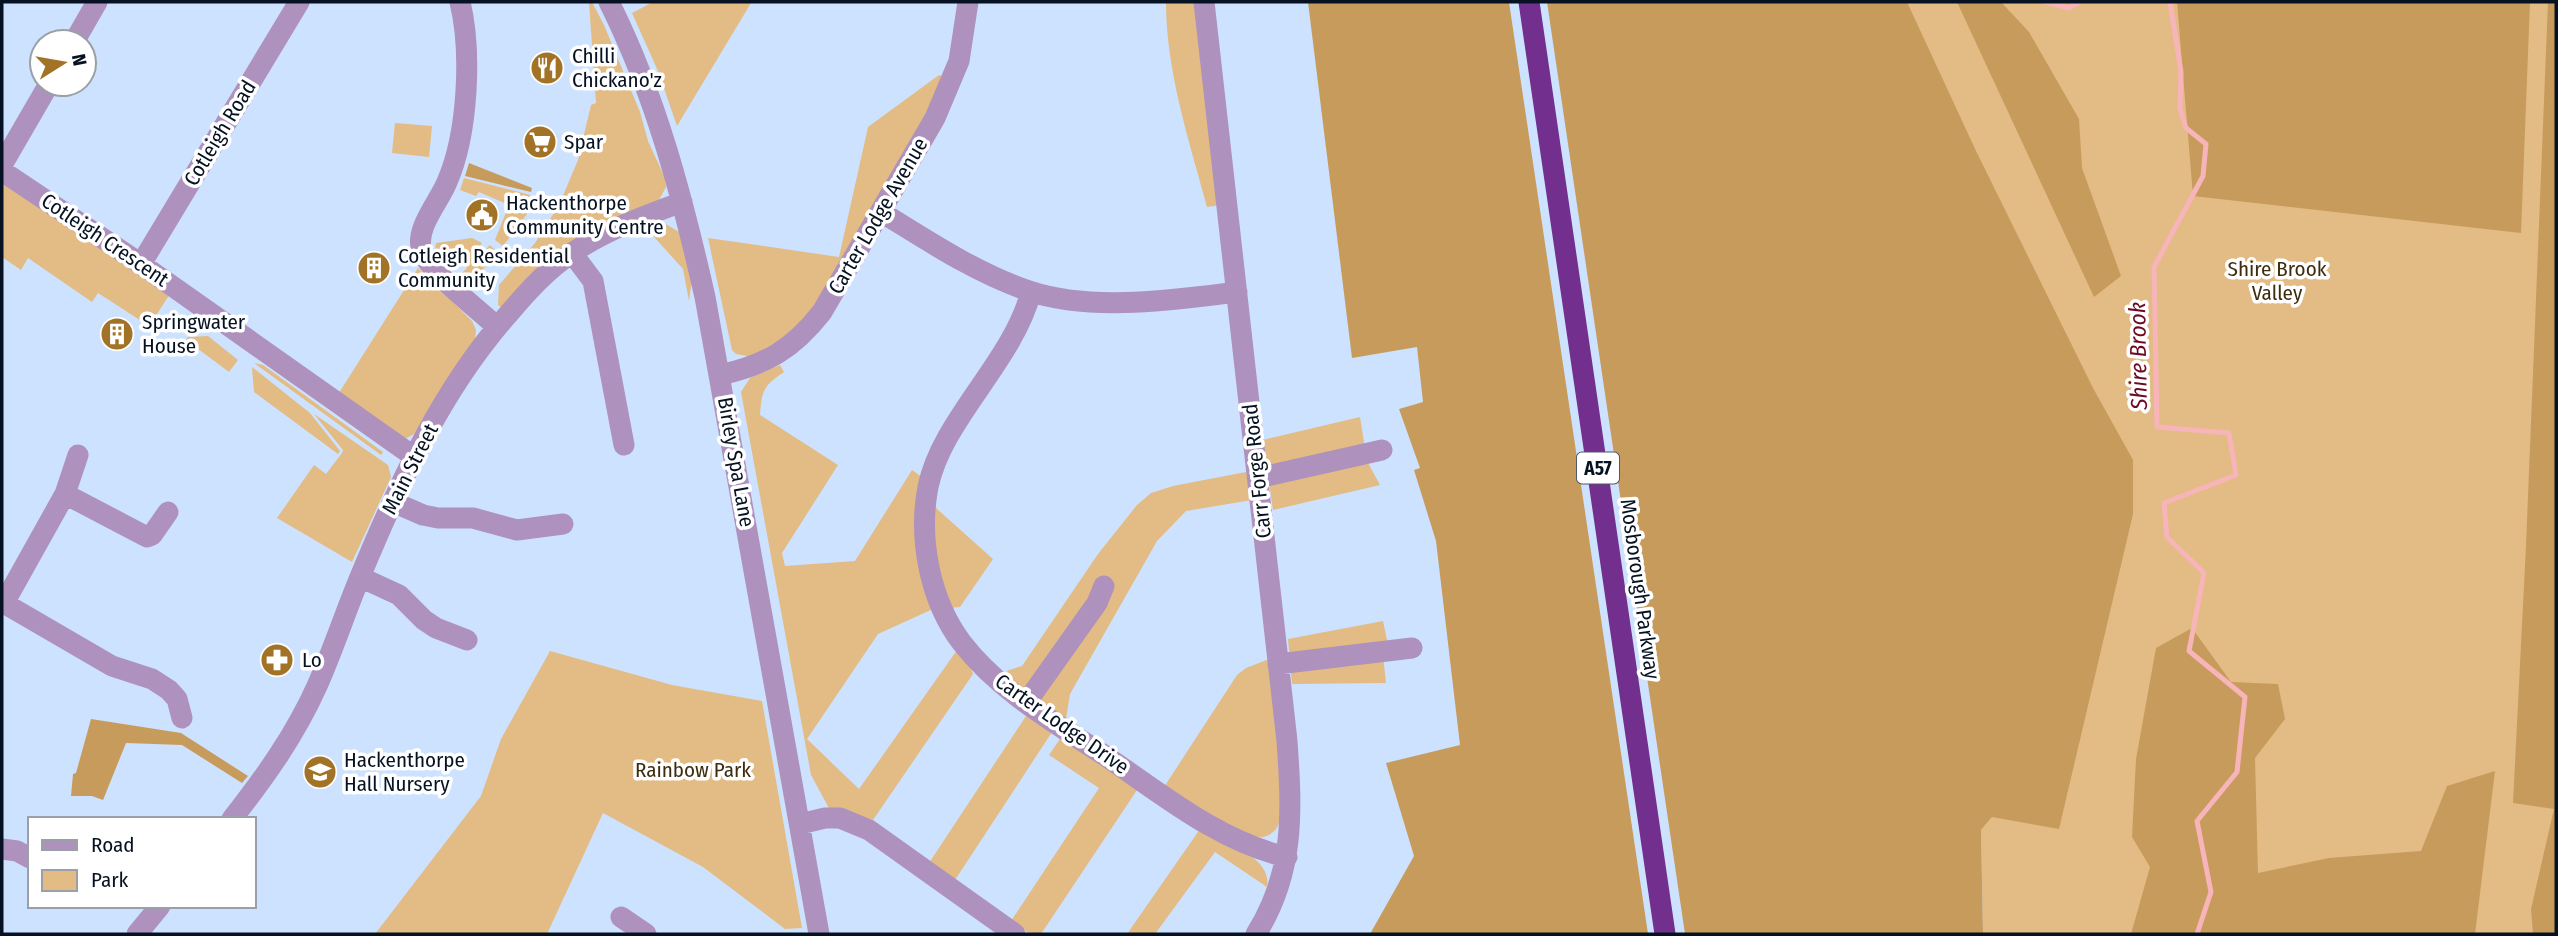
<svg xmlns="http://www.w3.org/2000/svg" width="2558" height="936" viewBox="0 0 2558 936" font-family="'Fira Sans Condensed',sans-serif">
<style>
.green{fill:#e3bb84}
.forest{fill:#c79b5c}
.lines{fill:none;stroke-linecap:round;stroke-linejoin:round}
.stream{stroke:#f7b5b9;stroke-width:5}
.minor{stroke:#ae91bc;stroke-width:21}
.highway{stroke:#722f8d;stroke-width:21}
.labels{text-anchor:middle;dominant-baseline:central;stroke-width:7;stroke-linejoin:round;paint-order:stroke}
.shield{fill:#fff;stroke:#515964;stroke-width:2}
.shield-label{font-size:19px;font-weight:bold;fill:#061222}
.poi-label{font-size:21px;fill:#061222;stroke:#fff;text-anchor:start}
.street-label{font-size:21px;fill:#061222;stroke:#fff}
.park-label{font-size:21px;fill:#3f2c0f;stroke:#fff}
.water-label{font-size:23px;font-style:italic;fill:#6b0b23;stroke:#fff}
</style>
<rect width="100%" height="100%" fill="#cde2fe"/>
<!-- green -->
<path class="green" d="M589,2H592L604,25L640,112L648,141L665,178L666,187L659,200L595,229L562,247L535,272L504,309L498,305L499,285L535,243L559,205L578,160L591,105L596,103Z
M653,2L751,3L677,126L658,71L632,13Z
M1166,2H1195L1221,205L1207,207C1189,140 1166,71 1166,2Z
M1847,2H2556V934H1983L1981,830L1992,817Z
M939,75L945,77L931,110L816,308L793,332L752,357L736,354L732,350L708,238L839,257L868,127Z
M395,123L432,126L429,157L392,153Z
M464,178L530,195L524,206L530,210L503,246L495,240L509,205L479,192L476,196L460,190Z
M2,183L170,294L149,326L98,293L92,302L28,258L21,270L2,257Z
M662,222L681,233L692,279L689,301L683,269L646,228Z
M472,238L482,243L479,247L483,252L490,245L498,253C487,264 478,281 461,274L467,268L456,256L449,263L435,249L436,243Z
M418,268L472,321L476,330L475,341L414,434L405,439L337,396Z
M208,336L238,360L229,372L186,340L188,337Z
M254,363L263,365L383,452L381,455Z
M780,365L784,372C763,386 762,390 760,415L838,465L782,553L785,566L855,561L912,470L922,477L937,509L993,559L960,607L933,609L878,634L807,739L859,789L962,643L973,674L873,820L855,814L830,810L811,775L741,392L750,378Z
M252,367L310,413L340,451L338,454L254,392Z
M314,414L388,465L391,477L352,562L277,518L314,465L326,474L342,453L343,450Z
M1360,417L1367,461L1380,485L1273,510L1263,440Z
M1246,472L1252,500L1186,511L1157,541L1070,694L1066,719L1003,675L1009,670L1022,666L1098,554L1137,505L1151,493L1173,486Z
M1383,621L1387,640L1382,646L1386,683L1292,684L1288,639Z
M550,651L672,685L762,701L802,928L785,929L703,867L603,813L547,934H375L481,796L501,739Z
M1269,659C1272,687 1291,810 1276,829C1272,834 1265,838 1258,837C1234,836 1185,800 1164,787L1237,675L1246,668Z
M1028,713L1054,729L955,880L929,863Z
M1062,736L1139,787L1041,934H1030L1011,921L1099,788L1049,755Z
M1200,829C1223,841 1273,857 1267,887L1215,852L1155,934H1127Z"/>
<!-- forest -->
<path class="forest" d="M1308,2H1509L1648,934H1370L1414,856L1386,763L1460,745L1436,541L1414,470L1420,468L1399,409L1423,402L1417,347L1352,358Z
M1547,2H1907L1976,151L2093,388L2133,460V514L2059,829L1992,817L1981,830L1983,934H1685Z
M1957,2H2001L2029,32L2079,119L2082,168L2121,276L2094,297Z
M2177,2H2530L2521,233L2193,196Z
M2548,2H2556V934H2533L2531,909L2554,809L2513,803L2526,546Z
M469,163L532,188L531,192L465,176Z
M2192,628L2231,682L2278,684L2285,719L2255,758L2258,873L2329,858L2421,851L2447,786L2495,771L2475,934H2131L2150,867L2132,837L2136,759L2156,648Z
M91,719L181,733L248,776L242,783L182,745L126,743L103,800L92,796H71L73,774L76,773Z"/>
<g class="lines">
<!-- stream -->
<path class="stream" d="M2045,2L2069,8L2079,2
M2170,2L2181,72L2180,109L2186,128L2206,144L2203,176L2154,267L2157,427L2229,433L2236,475L2164,503L2167,537L2204,573L2189,651L2245,697L2237,772L2197,821L2211,892L2197,934"/>
<!-- minor -->
<path class="minor" d="M460,2C472,52 468,134 447,182C439,202 414,229 422,251C429,272 479,310 497,327
M609,2C656,96 682,196 705,297L819,934
M1204,2L1287,741C1292,811 1295,872 1256,934
M74,42L97,2
M2,165L49,84
M2,171L141,264L413,456
M881,212C928,241 976,273 1029,291C1092,312 1172,300 1237,292
M572,253L593,281L624,445
M141,264L299,2
M1031,292C1012,363 942,419 928,487C918,539 930,601 962,643C1000,692 1057,724 1107,757C1163,795 1220,842 1287,857
M720,375C766,365 793,349 822,312L935,118L959,61L968,2
M1258,478L1382,450
M65,494L147,537L152,535L168,512
M393,502L423,515L438,518H473L517,530L563,524
M360,577L399,595L424,620L436,628L467,640
M2,602L112,666L152,679L169,690L177,699L182,718
M4,603L65,494L78,455
M1278,664L1412,648
M1026,703L1097,603L1104,586
M232,819C265,777 295,735 317,686C333,650 345,613 360,577C399,483 442,388 511,311C529,290 548,269 572,253C606,230 644,216 682,202
M800,824L825,818H840L869,830L1015,934
M2,849L17,851L30,858
M621,917L646,934
M137,934L160,906"/>
<!-- highway -->
<path class="highway" d="M1529,2L1665,934"/>
</g>
<!-- icons -->
<defs>
<symbol id="restaurant-disc" viewBox="-11 -11 22 22"><circle r="9.5" fill="#a27326" stroke="#fff"/><path d="M-5-6h1v4h1v-4h1v4h1v-4h1v5L-1.5 .5V6h-2V.5L-5-1ZM5-6V6H3V1.5H1.5Q1.5-4 5-6Z" fill="#fff"/></symbol>
<symbol id="supermarket-disc" viewBox="-11 -11 22 22"><circle r="9.5" fill="#a27326" stroke="#fff"/><path d="M-6-5.5h2.5l.6 2H6L4.5 2H-2.5L-4.4-4H-6ZM-1.5 3.2a1.3 1.3 0 1 0 .1 0ZM3 3.2a1.3 1.3 0 1 0 .1 0Z" fill="#fff"/></symbol>
<symbol id="civic-disc" viewBox="-11 -11 22 22"><circle r="9.5" fill="#a27326" stroke="#fff"/><path d="M-.6-6.5H3V-4.5H.6V-3L4-1V1h2V6H-6V1h2V-1L-.6-3ZM-1.2 2.5V6h2.4V2.5Z" fill="#fff"/></symbol>
<symbol id="building-disc" viewBox="-11 -11 22 22"><circle r="9.5" fill="#a27326" stroke="#fff"/><path d="M-4-6H4V6H1V3H-1V6H-4ZM-2.5-4.3h1.7v1.8h-1.7ZM.8-4.3h1.7v1.8H.8ZM-2.5-1h1.7V.8h-1.7ZM.8-1h1.7V.8H.8Z" fill="#fff"/></symbol>
<symbol id="pharmacy-disc" viewBox="-11 -11 22 22"><circle r="9.5" fill="#a27326" stroke="#fff"/><path d="M-2-6h4v4h4v4h-4v4h-4v-4h-4v-4h4Z" fill="#fff"/></symbol>
<symbol id="school-disc" viewBox="-11 -11 22 22"><circle r="9.5" fill="#a27326" stroke="#fff"/><path d="M0-5L7-2L0 1L-7-2ZM-4 1L0 2.5L4 1V4Q0 6-4 4Z" fill="#fff"/></symbol>
</defs>
<g fill-rule="evenodd">
<use href="#restaurant-disc" x="528" y="49" width="38" height="38"/>
<use href="#supermarket-disc" x="521" y="123" width="38" height="38"/>
<use href="#civic-disc" x="463" y="196" width="38" height="38"/>
<use href="#building-disc" x="355" y="249" width="38" height="38"/>
<use href="#building-disc" x="98" y="315" width="38" height="38"/>
<use href="#pharmacy-disc" x="258" y="641" width="38" height="38"/>
<use href="#school-disc" x="301" y="753" width="38" height="38"/>
</g>
<g class="labels">
<!-- shield labels -->
<rect class="shield" x="1577" y="452.5" width="42" height="31" rx="5"/>
<g class="shield-label">
<text x="1598" y="468">A57</text>
</g>
<!-- poi labels -->
<g class="poi-label">
<text x="572" y="56">Chilli<tspan x="572" dy="24">Chickano'z</tspan></text>
<text x="564" y="142">Spar</text>
<text x="506" y="203">Hackenthorpe<tspan x="506" dy="24">Community Centre</tspan></text>
<text x="398" y="256">Cotleigh Residential<tspan x="398" dy="24">Community</tspan></text>
<text x="142" y="322">Springwater<tspan x="142" dy="24">House</tspan></text>
<text x="302" y="660">Lo</text>
<text x="344" y="760">Hackenthorpe<tspan x="344" dy="24">Hall Nursery</tspan></text>
</g>
<!-- street labels -->
<g class="street-label">
<text transform="translate(220 133) rotate(-59)">Cotleigh Road</text>
<text transform="translate(878 216) rotate(-60)">Carter Lodge Avenue</text>
<text transform="translate(105 240) rotate(34)">Cotleigh Crescent</text>
<text transform="translate(736 462) rotate(80)">Birley Spa Lane</text>
<text transform="translate(410 469) rotate(-63)">Main Street</text>
<text transform="translate(1257 471) rotate(-96)">Carr Forge Road</text>
<text transform="translate(1640 589) rotate(82)">Mosborough Parkway</text>
<text transform="translate(1062 724) rotate(35)">Carter Lodge Drive</text>
</g>
<!-- park labels -->
<g class="park-label">
<text x="2277" y="269">Shire Brook<tspan x="2277" dy="24">Valley</tspan></text>
<text x="693" y="770">Rainbow Park</text>
</g>
<!-- water labels -->
<g class="water-label">
<text transform="translate(2138 356) rotate(-91)">Shire Brook</text>
</g>
</g>
<!-- border -->
<rect width="2558" height="936" fill="none" stroke="#061222" stroke-width="7"/>
<!-- legend -->
<rect x="28" y="817" width="228" height="91" fill="#ffffff" stroke="#9ba0a7" stroke-width="2"/>
<rect x="42" y="840" width="35" height="10" fill="#ae91bc" stroke="#9ba0a7" stroke-width="2"/>
<text x="91" y="852" font-size="21" fill="#061222">Road</text>
<rect x="42" y="870" width="35" height="21" fill="#e3bb84" stroke="#9ba0a7" stroke-width="2"/>
<text x="91" y="887" font-size="21" fill="#061222">Park</text>
<!-- north arrow -->
<g transform="translate(63 63) rotate(79)"><circle r="33" fill="#ffffff" stroke="#9ba0a7" stroke-width="2"/>
<path d="M0-5L12 26L0 18L-12 26Z" fill="#a27326"/>
<text y="-10" font-size="19" font-weight="bold" text-anchor="middle" fill="#061222">N</text>
</g>
</svg>
